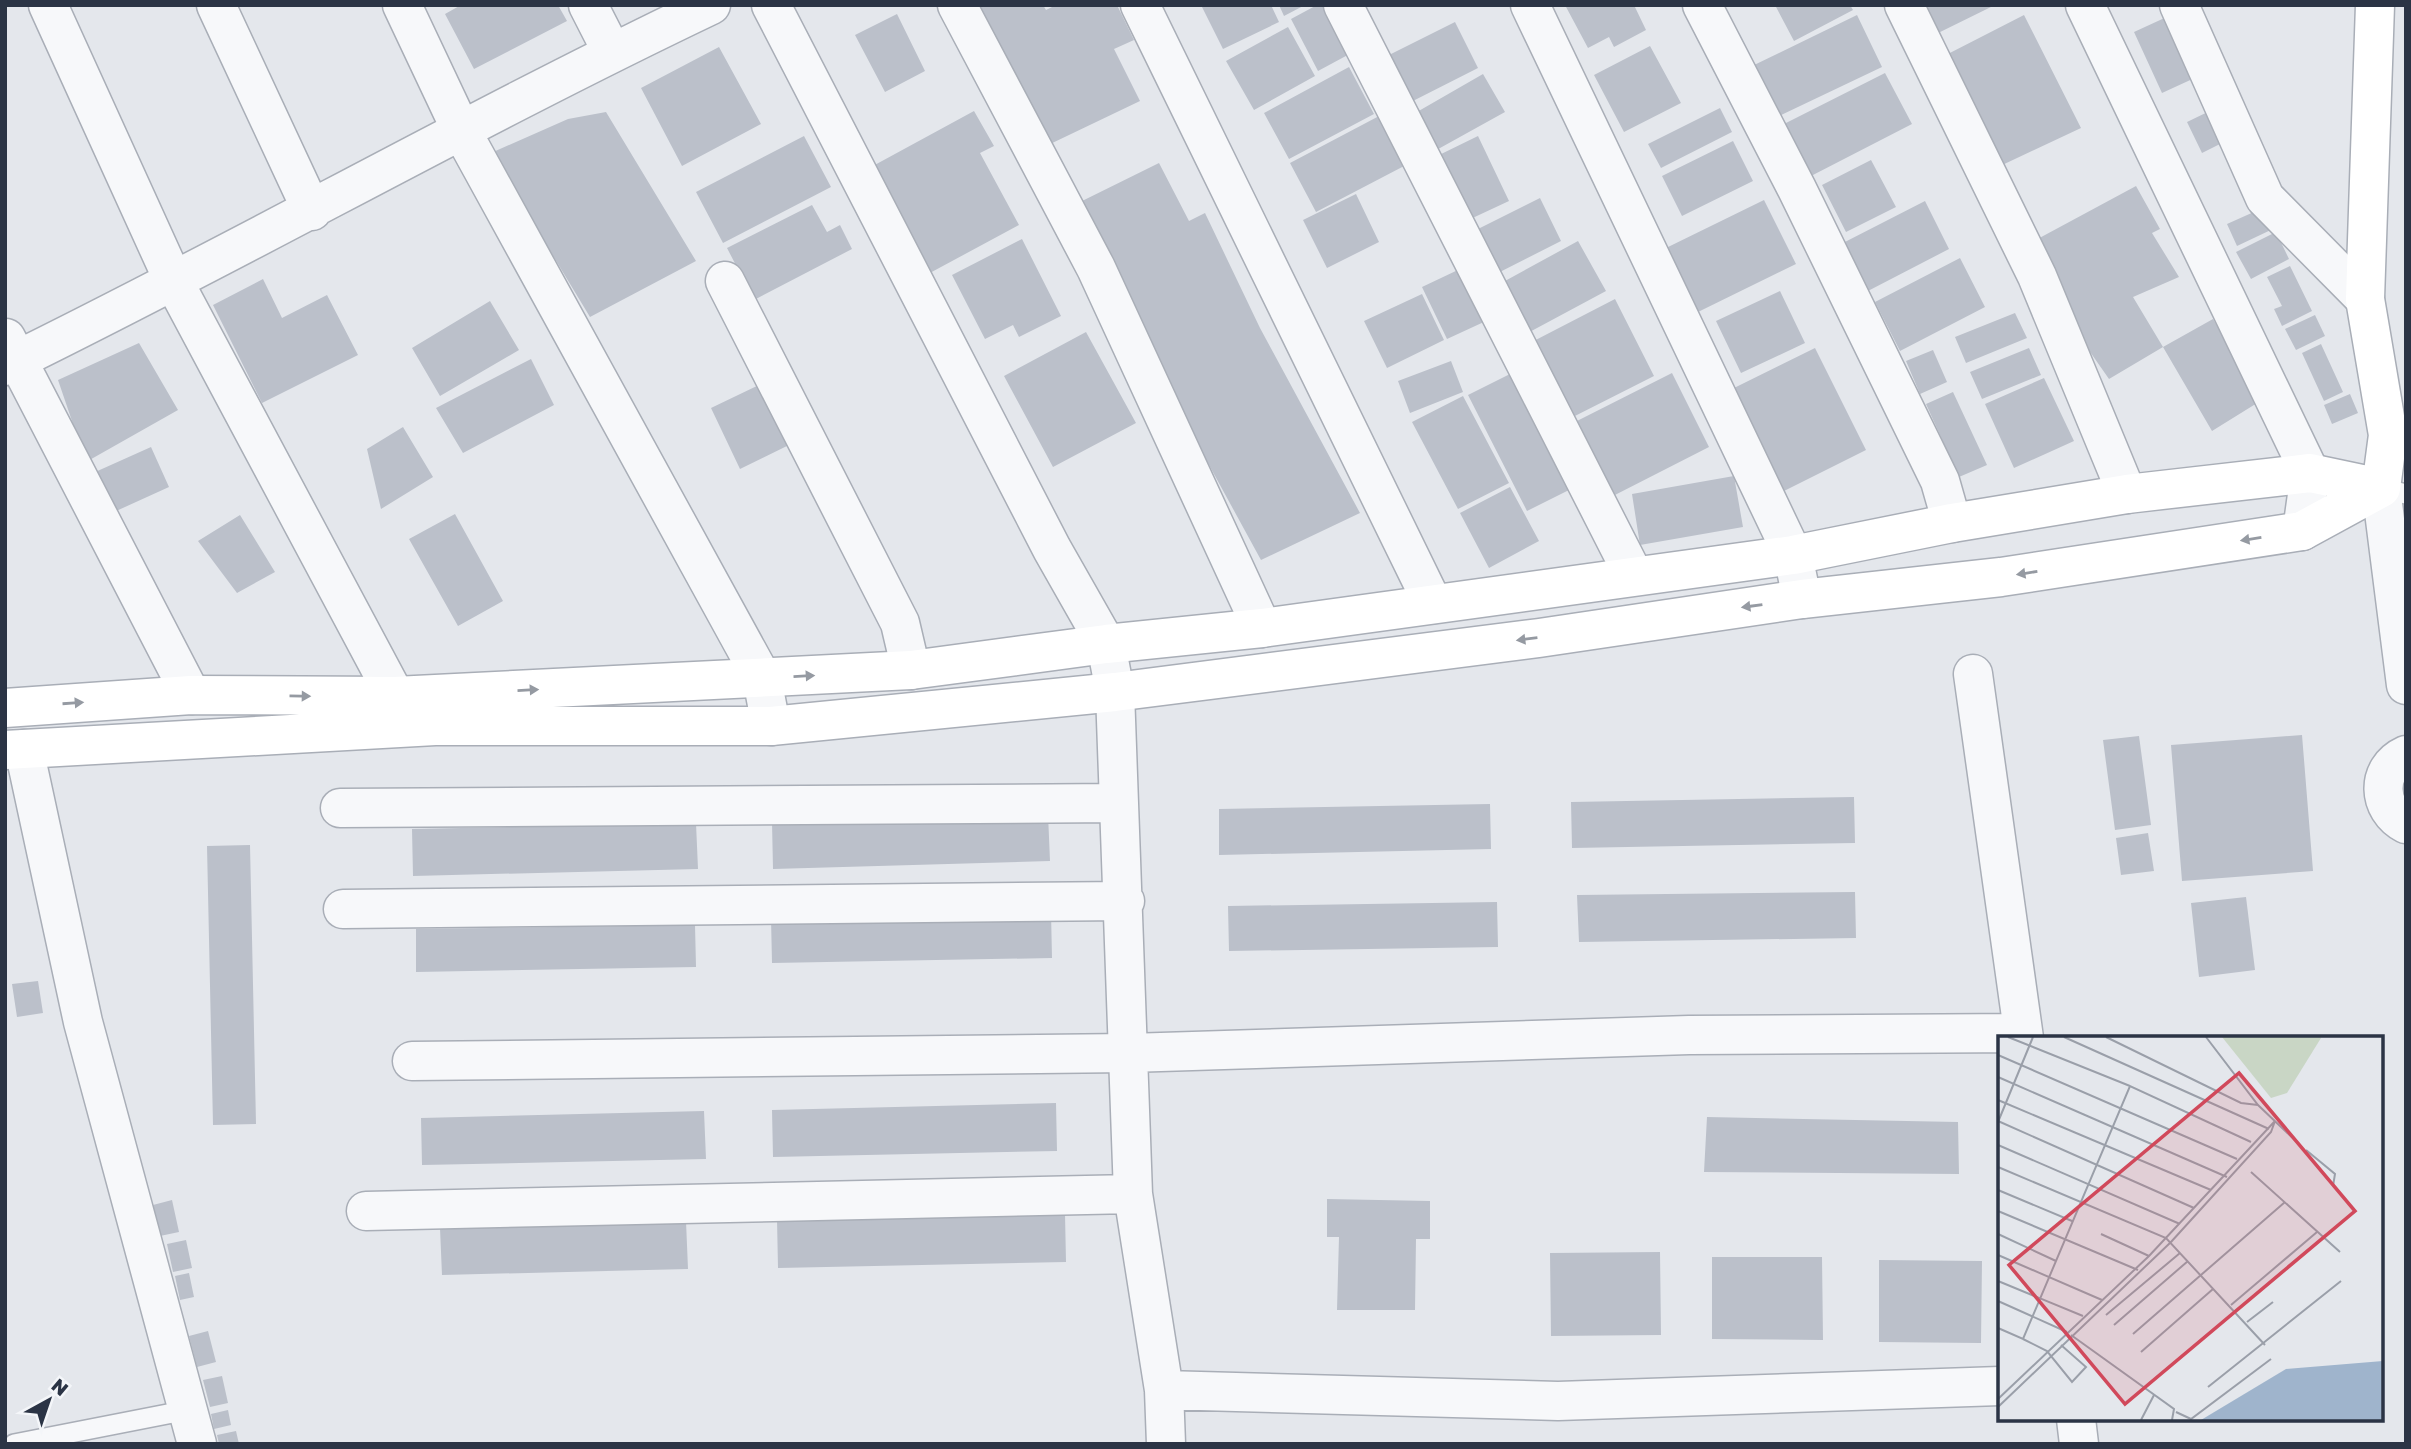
<svg xmlns="http://www.w3.org/2000/svg" width="2411" height="1449" viewBox="0 0 2411 1449" font-family="'Golos Text',sans-serif">
<style>
.building{fill:#bbc0ca}
.lines{fill:none;stroke-linecap:round;stroke-linejoin:round}
.lane-casing{stroke:#a9aeb7;stroke-width:22}
.street-casing{stroke:#a9aeb7;stroke-width:41}
.secondary-casing{stroke:#a9aeb7;stroke-width:41}
.lane{stroke:#f7f8fa;stroke-width:19}
.street{stroke:#f7f8fa;stroke-width:38}
.secondary{stroke:#fff;stroke-width:38}
.oneway{fill:#959aa2}
.inset-road{fill:none;stroke:#9a9fa9;stroke-width:2}
.view{fill:#d1495b;fill-opacity:0.15;stroke:#d1495b;stroke-width:3.5}
.inset-edge{fill:none;stroke:#2b3445;stroke-width:3.5}
</style>
<rect width="100%" height="100%" fill="#e4e7ec"/>
<!-- building -->
<path class="building" d="M461,5H558L567,21L474,69L445,14Z
M976,5H1043L1046,10L1056,5H1117L1134,40L1114,49L1140,101L1046,146Z
M1201,5H1271L1279,22L1223,49Z
M1279,5H1305L1284,16Z
M1317,5H1333L1357,50L1318,71L1291,19Z
M1565,5H1634L1646,30L1614,47L1609,37L1588,48Z
M1775,5H1850L1853,10L1794,41Z
M1914,5H1995L1930,37Z
M897,14L925,71L885,92L855,35Z
M1857,15L1882,67L1775,118L1750,67Z
M2024,15L2081,128L1998,167L1942,57Z
M2171,15L2199,76L2162,93L2134,32Z
M1455,22L1478,68L1405,105L1381,59Z
M1288,27L1315,76L1254,110L1226,61Z
M1650,46L1681,103L1624,132L1594,75Z
M719,47L761,124L682,166L641,88Z
M1349,67L1374,114L1289,159L1264,113Z
M1885,73L1912,124L1811,176L1784,124Z
M1483,74L1505,112L1431,153L1410,116Z
M2218,107L2232,138L2202,153L2187,122Z
M1720,108L1732,132L1661,168L1648,144Z
M974,111L994,146L980,153L1019,225L928,274L871,167Z
M606,112L696,261L590,317L491,153L568,119Z
M1381,115L1406,165L1316,212L1290,163Z
M804,136L831,187L723,243L696,192Z
M1478,136L1509,201L1464,222L1433,158Z
M1733,141L1753,181L1682,216L1662,176Z
M1871,160L1896,207L1846,232L1822,185Z
M1159,163L1189,221L1205,213L1260,328L1360,513L1261,560L1185,421L1076,204Z
M2136,186L2160,229L2152,233L2179,277L2133,297L2163,347L2109,379L2072,326L2030,243Z
M1356,194L1379,242L1327,268L1303,220Z
M1540,198L1561,241L1490,277L1468,234Z
M1764,200L1796,264L1698,312L1666,248Z
M1925,201L1949,249L1866,292L1841,244Z
M812,205L827,232L840,225L852,249L754,300L727,248Z
M2265,207L2275,228L2237,246L2227,224Z
M2276,232L2289,259L2251,279L2236,252Z
M1022,239L1061,316L1019,337L1013,325L985,339L952,275Z
M1578,241L1606,291L1522,336L1494,287Z
M1960,258L1985,307L1900,351L1875,302Z
M2290,266L2312,311L2282,326L2274,309L2282,306L2267,277Z
M1460,269L1486,321L1447,339L1422,287Z
M263,279L282,318L327,295L358,355L262,403L213,305Z
M1780,291L1805,343L1741,373L1716,321Z
M1422,294L1444,340L1387,368L1364,321Z
M1615,299L1654,376L1565,421L1526,345Z
M490,301L519,350L440,396L412,348Z
M2015,313L2027,338L1966,363L1955,337Z
M2315,315L2325,336L2296,350L2285,329Z
M2213,319L2262,400L2212,431L2163,347Z
M1086,332L1136,423L1053,467L1004,376Z
M139,343L178,410L86,462L58,380Z
M2321,344L2343,392L2324,401L2302,353Z
M1815,348L1866,450L1782,492L1732,389Z
M2029,348L2041,375L1982,399L1970,372Z
M1933,350L1947,382L1920,394L1906,361Z
M531,359L554,405L463,453L436,408Z
M1451,361L1463,392L1410,413L1398,381Z
M1520,369L1579,485L1527,511L1468,395Z
M1672,373L1709,447L1611,497L1573,423Z
M2044,378L2074,441L2014,468L1985,404Z
M761,384L791,444L740,469L711,408Z
M1953,392L1987,465L1959,477L1926,404Z
M2350,394L2358,413L2332,424L2324,405Z
M1463,396L1509,483L1458,509L1412,422Z
M403,427L433,477L381,509L367,449Z
M151,447L169,487L114,512L93,473Z
M1734,476L1743,527L1640,545L1632,494Z
M1510,487L1539,541L1489,568L1460,513Z
M455,514L503,601L458,626L409,539Z
M240,515L275,572L237,593L198,541Z
M2302,735L2313,871L2182,881L2171,745Z
M2139,736L2151,825L2115,830L2103,740Z
M1854,797L1855,843L1572,848L1571,802Z
M1490,804L1491,849L1219,855V809Z
M1048,814L1050,861L773,869L772,822Z
M696,823L698,869L413,876L412,829Z
M2148,833L2154,871L2121,875L2116,838Z
M250,845L256,1124L213,1125L207,846Z
M1855,892L1856,938L1579,942L1577,895Z
M2246,897L2255,970L2199,977L2191,903Z
M1497,902L1498,947L1229,951L1228,906Z
M1051,912L1052,958L772,963L771,918Z
M695,925L696,967L416,972V929Z
M38,981L43,1013L17,1017L12,984Z
M1056,1103L1057,1151L773,1157L772,1110Z
M704,1111L706,1159L422,1165L421,1118Z
M1707,1117L1958,1122L1959,1174L1704,1172Z
M1327,1199L1430,1201V1239H1416L1415,1310H1337L1339,1237H1327Z
M172,1200L179,1232L160,1236L153,1205Z
M1065,1214L1066,1262L778,1268L777,1219Z
M686,1221L688,1269L442,1275L440,1228Z
M186,1240L192,1268L173,1272L167,1244Z
M1660,1252L1661,1335L1551,1336L1550,1253Z
M1712,1257H1822L1823,1340L1712,1339Z
M1879,1260L1982,1261L1981,1343L1879,1342Z
M189,1273L194,1297L180,1300L175,1276Z
M208,1331L216,1362L197,1367L189,1336Z
M222,1376L228,1403L210,1407L203,1380Z
M228,1410L231,1425L214,1429L211,1414Z
M236,1431L239,1444H219L217,1435Z"/>
<g class="lines">
<defs>
<path id="lane" d="M2381,488L2406,494
M14,1444L188,1410"/>
<path id="street" d="M48,5L174,282L395,696
M216,5L312,211
M402,5L461,130L762,678L771,726
M588,5L612,52
M771,5L1052,549L1106,644L1115,692L1133,1194L1164,1390L1166,1444
M957,5L1096,268L1262,628
M1140,5L1433,604
M1343,5L1634,576
M1530,5L1793,555L1802,599
M1702,5L1797,189L1940,481L1952,523
M1904,5L2037,276L2127,494
M2085,5L2310,473L2302,531
M2179,5L2265,198L2365,299
M725,281L900,623L911,670
M6,338L191,695
M5,366C242,250 472,119 711,5
M2381,488L2406,685
M1973,674L2024,1038
M24,749L83,1022L197,1444
M2406,755C2375,769 2377,809 2406,824
M340,808L1118,803
M343,909L1125,901
M412,1061L1129,1053L1689,1035L2023,1033
M366,1211L1133,1194
M1164,1390L1558,1401L2000,1386
M2076,1419L2079,1444"/>
<path id="secondary" d="M2375,5L2365,299L2388,435L2381,488
M5,708L191,695L395,696L911,670L1106,644L1262,628L1793,555L1952,523L2127,494L2310,473L2381,488
M5,750L435,726H771L1115,692L1539,638L1802,599L2001,577L2302,531L2381,488"/>
</defs>
<!-- lane casing -->
<use href="#lane" class="lane-casing"/>
<!-- street casing -->
<use href="#street" class="street-casing"/>
<!-- secondary casing -->
<use href="#secondary" class="secondary-casing"/>
<!-- lane -->
<use href="#lane" class="lane"/>
<!-- street -->
<use href="#street" class="street"/>
<!-- secondary -->
<use href="#secondary" class="secondary"/>
</g>
<!-- one-way arrows -->
<defs><path id="oneway-solid" d="M-6-.8H1V-3.2L6.5 0L1 3.2V.8H-6Z" transform="scale(1.75)"/></defs>
<g class="oneway">
<use href="#oneway-solid" transform="translate(2251 539) rotate(171)"/>
<use href="#oneway-solid" transform="translate(2027 573) rotate(171)"/>
<use href="#oneway-solid" transform="translate(1752 606) rotate(172)"/>
<use href="#oneway-solid" transform="translate(1527 639) rotate(173)"/>
<use href="#oneway-solid" transform="translate(804 676) rotate(-3)"/>
<use href="#oneway-solid" transform="translate(528 690) rotate(-3)"/>
<use href="#oneway-solid" transform="translate(300 696) rotate(1)"/>
<use href="#oneway-solid" transform="translate(73 703) rotate(-4)"/>
</g>
<!-- overview -->
<g transform="translate(1998 1036)">
<rect width="385" height="385" fill="#e4e7ec"/>
<path d="M224,1H322L323,2L289,57L273,62Z" fill="#c9d6c5"/>
<path d="M385,325V384H203L288,333Z" fill="#9fb4cc"/>
<path class="inset-road" d="M10,1L132,50M66,1L271,93M108,1L243,67L260,69M208,1L260,69L301,108M0,19L239,123M0,41L229,141M0,64L213,154M0,85L196,172M0,86L35,1M0,109L182,188M308,114L337,138L335,150M0,131L168,202L267,309M253,136L342,216M0,154L74,185M0,175L140,234M0,198L58,225M103,198L151,220M0,219L104,264M0,245L85,280M0,265L69,296M233,269L319,196M108,279L182,217M249,286L275,266M116,289L190,225M0,292L25,303L132,50L253,106M135,298L287,166M73,299L176,373L174,384M25,303L49,315L74,346L88,331L63,309M143,316L215,253M210,351L343,245M0,363L151,220L277,85M0,371L173,206L273,96L277,85M178,376L193,383L273,323M143,384L156,359"/>
<path class="view" d="M241,37L357,175L127,368L11,229Z"/>
<rect width="385" height="385" class="inset-edge"/>
</g>
<!-- border -->
<rect width="2411" height="1449" fill="none" stroke="#2b3445" stroke-width="14"/>
<!-- north arrow -->
<g transform="translate(49 1400) rotate(40)" stroke="#f4f6f9" stroke-width="5" paint-order="stroke">
<path d="M0-5L12 26L0 18L-12 26Z" fill="#2b3445"/>
<text y="-10" font-size="19" font-weight="bold" text-anchor="middle" fill="#2b3445">N</text>
</g>
</svg>
